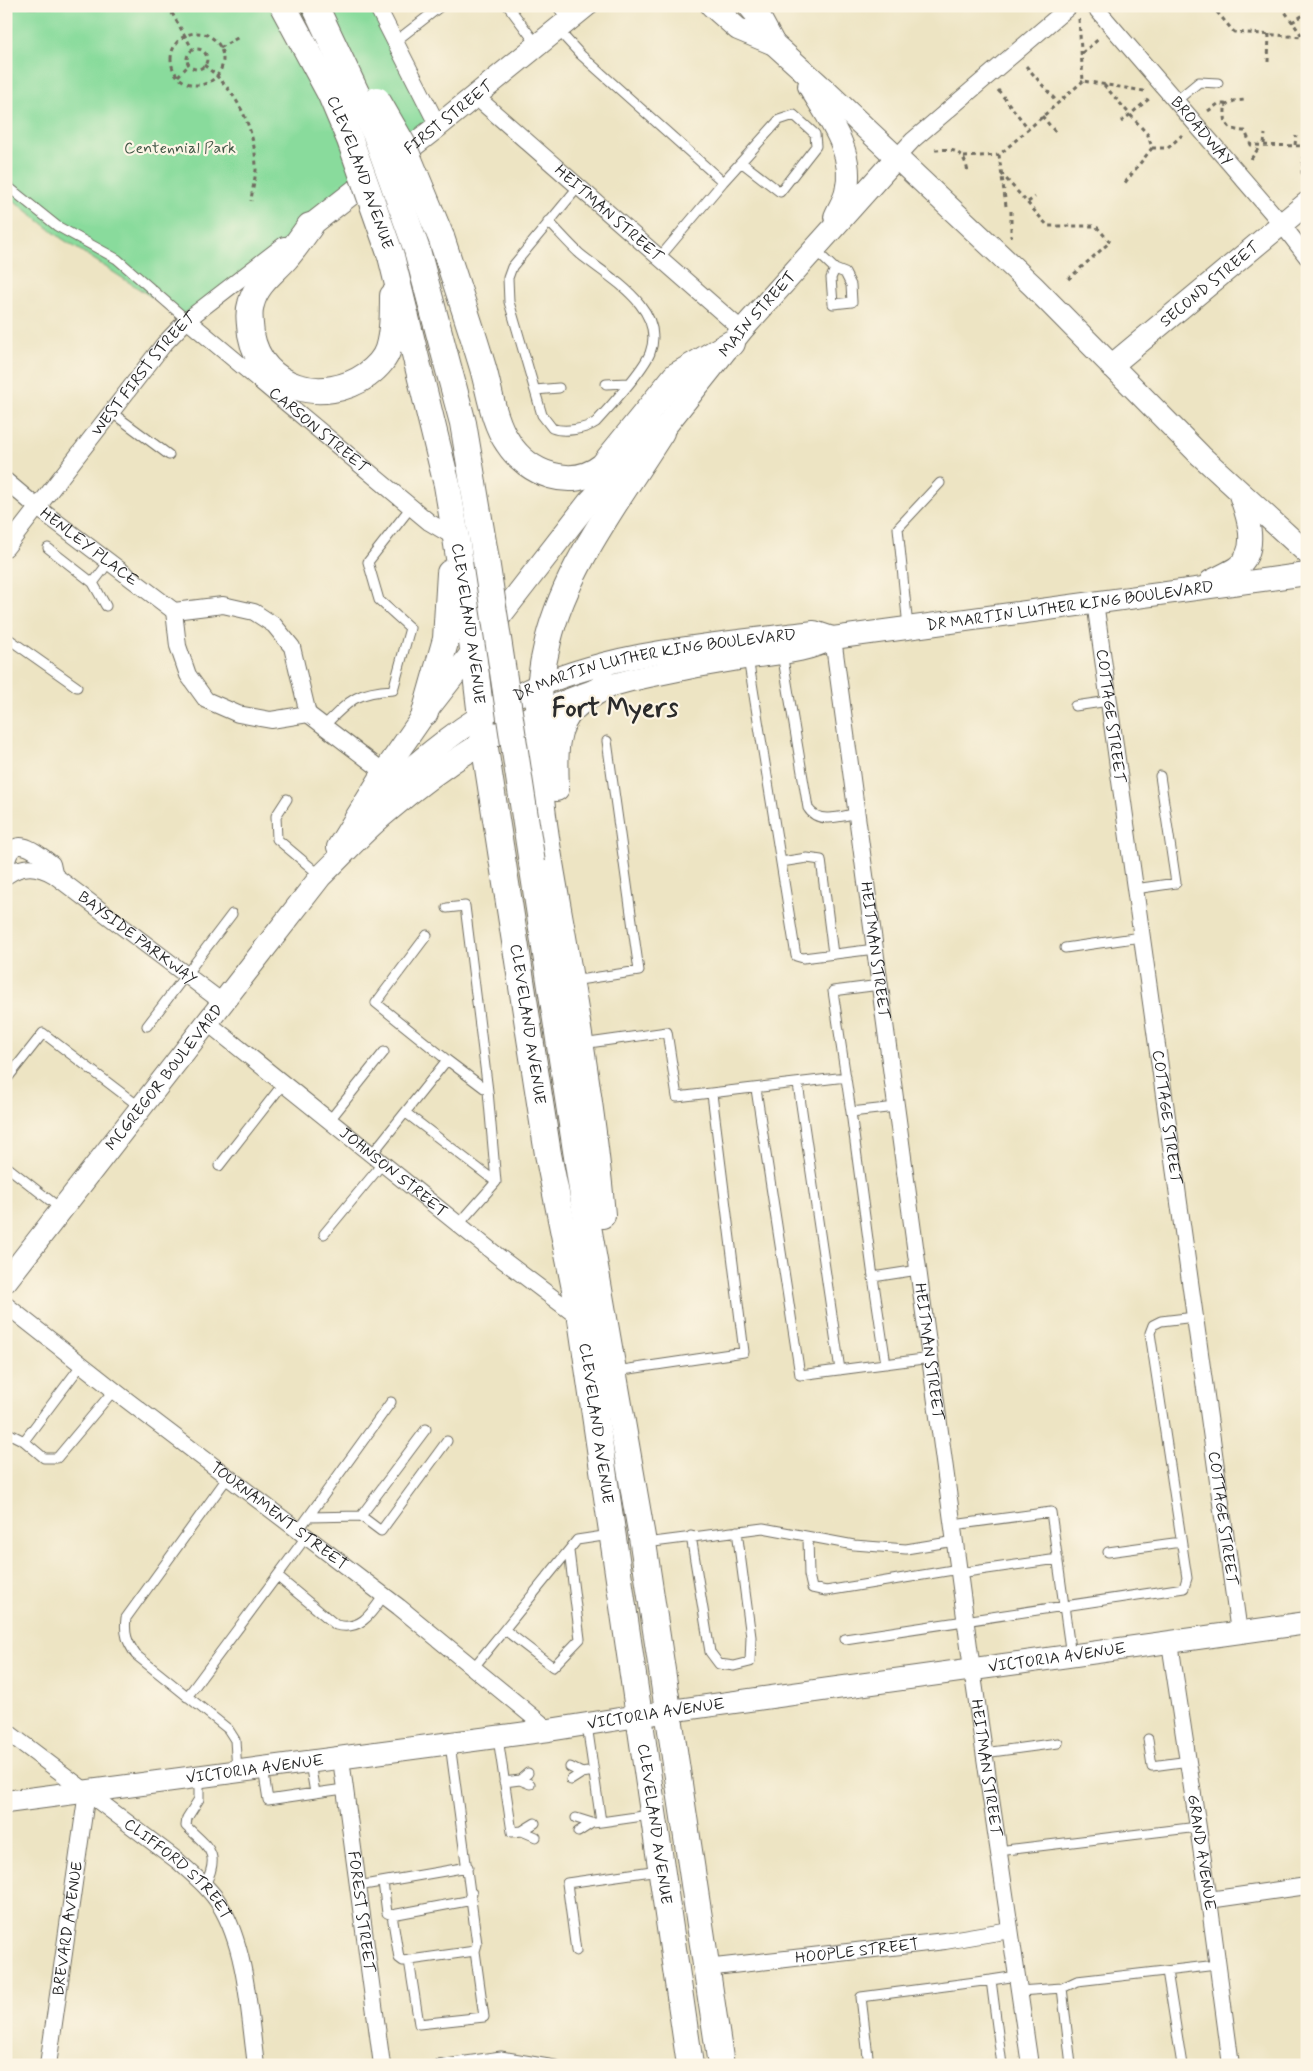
<svg xmlns="http://www.w3.org/2000/svg" width="1313" height="2071" viewBox="0 0 1313 2071" font-family="Mynerve,sans-serif">
<style>
.green{fill:#89db9c;stroke:#5a8364}
.lines{fill:none;stroke-linecap:round;stroke-linejoin:round}
.lane-casing{stroke:#6f6c60;stroke-width:11}
.street-casing{stroke:#6f6c60;stroke-width:18}
.secondary-casing{stroke:#6f6c60;stroke-width:24}
.primary-casing{stroke:#6f6c60;stroke-width:28}
.path{stroke:#6f6c60;stroke-width:3;stroke-dasharray:4 4;stroke-linecap:butt}
.lane{stroke:#fff;stroke-width:9}
.street{stroke:#fff;stroke-width:16}
.secondary{stroke:#fff;stroke-width:22}
.primary{stroke:#fff;stroke-width:26}
.primary-bridge-casing{stroke:#6f6c60;stroke-width:28;stroke-linecap:butt}
.primary-bridge{stroke:#fff;stroke-width:26}
.labels{text-anchor:middle;dominant-baseline:central;stroke-width:4.5;stroke-linejoin:round;paint-order:stroke}
.street-label{font-size:16px;fill:#2b2b2b;stroke:#fcf5e5}
.park-label{font-size:16px;fill:#425747;stroke:#fcf5e5}
.town-label{font-size:26px;font-weight:bold;fill:#2b2b2b;stroke:#fcf5e5}
</style>
<rect width="100%" height="100%" fill="#fcf5e5"/>
<filter id="ink" filterUnits="userSpaceOnUse"><feTurbulence type="fractalNoise" baseFrequency=".02" numOctaves="2"/><feDisplacementMap in="SourceGraphic" scale="10" xChannelSelector="R" yChannelSelector="G"/><feConvolveMatrix kernelMatrix="1 2 1 2 8 2 1 2 1" color-interpolation-filters="sRGB"/></filter>
<filter id="wash" filterUnits="userSpaceOnUse"><feTurbulence type="fractalNoise" baseFrequency=".0096" numOctaves="4" result="noise"/><feDisplacementMap in="SourceGraphic" scale="20" xChannelSelector="R" yChannelSelector="G"/><feGaussianBlur stdDeviation="1.12" result="paint"/><feColorMatrix in="noise" values="0 0 0 0 0 0 0 0 0 0 0 0 0 0 0 0 0 1.4 0 .05"/><feComposite in="paint" operator="in"/></filter>
<g filter="url(#wash)">
<rect width="100%" height="100%" fill="#ede4c3"/>
<!-- green -->
<path class="green" d="M6,6H377L438,126L187,320L61,238L6,194Z"/>
</g>
<g filter="url(#ink)">
<g class="lines">
<defs>
<path id="lane" d="M508,6L538,46
M557,6L568,21
M558,30L581,55L723,182L660,257
M396,41L441,6
M1176,101L1199,82L1218,83
M723,182L779,120L794,115L815,134L816,146L780,192L741,162
M6,185L57,226L117,259L187,320
M548,221C559,232 569,244 580,254C608,277 667,308 650,353C644,369 609,408 596,422C586,429 564,433 552,428L542,415L509,302L508,278L512,267L579,186
M814,249L835,269L845,273L851,285L852,302L833,304L831,278L835,269
M606,384L628,383
M535,390L559,388
M111,412L169,455
M48,548L93,583L106,606
M93,583L109,562
M908,627L898,528L940,483
M6,637L77,687
M782,653L808,808C818,825 842,816 858,813
M748,658L796,956L803,958L875,949
M1075,706L1109,701
M324,726C350,700 356,692 393,690L410,628L379,600L368,562L411,507
M287,799L276,816L277,839L321,876
M781,862L807,858L821,860L833,954
M1135,889L1176,883L1160,776
M447,908L465,906L488,1091L496,1182L459,1224
M1065,948L1141,937
M572,981L639,971L607,741
M880,985L833,991L851,1112L896,1107
M147,1026L232,914
M582,1044L667,1032L677,1097L846,1077
M447,1060L488,1091
M6,1080L43,1033L140,1107
M798,1084L840,1370
M756,1089L800,1375L931,1358
M851,1112L873,1277L918,1270
M406,1113L496,1182
M329,1121L384,1052
M372,1154L447,1060L376,1003L427,935
M6,1166L61,1209
M219,1166L283,1084
M324,1234L383,1163
M873,1277L886,1364
M616,1371L744,1352L712,1094
M6,1432L24,1441L44,1458H57L114,1390
M24,1441L82,1364
M228,1477L126,1618C124,1634 127,1642 136,1655L228,1729L235,1740L237,1771
M361,1516L426,1429
M308,1517L361,1516L381,1531L447,1441
M953,1525L1051,1512L1071,1656
M298,1531L391,1402
M691,1536L710,1652L719,1664L734,1666L750,1662L751,1637L737,1531
M808,1538L809,1575L812,1588L826,1591L959,1569
M646,1543L763,1528L854,1545L906,1549L955,1541
M1108,1552L1181,1542
M959,1573L1058,1559
M278,1577L336,1625C361,1631 371,1614 384,1595
M505,1630L553,1667L580,1639L569,1551
M845,1639L1184,1588L1187,1578L1150,1333L1153,1325L1161,1321L1195,1317
M474,1667L577,1540L610,1535
M187,1697L306,1537
M587,1725L601,1822L592,1823
M498,1738L512,1832L522,1831L535,1823
M1148,1739L1152,1766L1189,1761
M984,1753L1058,1743
M570,1767L582,1773
M263,1768L268,1800L315,1793L310,1763
M199,1777V1799L187,1818L186,1826C209,1848 221,1853 205,1885
M520,1780L528,1773
M571,1780L582,1773L594,1771
M504,1782L520,1780L530,1784
M315,1793L344,1789
M576,1818L592,1823L578,1832
M601,1822L650,1815
M522,1831L536,1837
M998,1851L1198,1827
M383,1882L387,1913L392,1915L467,1901L472,1893
M358,1886L468,1867
M392,1915L399,1958L403,1961L475,1951L477,1944L450,1744
M576,1951L567,1883L659,1870
M409,1960L419,2024L484,2017L475,1951
M1167,1971L1182,2065
M1019,1991L1062,1988
M438,2065L501,2056L555,2065
M869,2065L861,1997L991,1980
M1002,2065L991,1980L1017,1976
M1071,2065L1062,1988L1077,1981L1217,1965"/>
<g id="street">
<path d="M377,6L438,126"/>
<path id="s1" d="M1094,6L1281,223L1307,257"/>
<path id="s2" d="M475,96L742,330"/>
<path d="M896,158L913,140L1070,6"/>
<path id="s3" d="M187,320L411,507L429,522L456,538"/>
<path id="s4" d="M6,481L38,508L174,611L223,605L254,612L274,625L292,647L308,714L384,772"/>
<path id="s5" d="M6,548L164,344L187,320L284,245"/>
<path id="s6" d="M1095,602L1239,1632"/>
<path d="M174,611L178,646L188,675L206,700L238,714L271,720L308,714"/>
<path id="s7" d="M833,638L972,1669L1030,2065"/>
<path d="M6,868C10,830 35,850 52,864L54,873"/>
<path id="s8" d="M6,876C23,864 37,865 54,875L222,1002"/>
<path id="s9" d="M208,1023L499,1257L581,1319"/>
<path id="s10" d="M6,1305L124,1398L399,1607L549,1730"/>
<path id="s11" d="M1170,1643L1209,1900L1231,2065"/>
<path id="s12" d="M6,1731L178,1861C193,1875 210,1888 220,1905C247,1949 249,2015 256,2065"/>
<path id="s13" d="M341,1759L382,2065"/>
<path d="M1209,1900L1307,1886"/>
<path id="s14" d="M706,1968L945,1941L1010,1930"/>
<path id="s15" d="M48,2065L87,1792"/>
</g>
<g id="secondary">
<path d="M712,6L738,29L774,44L826,91L1033,286L1201,456L1307,553"/>
<path d="M749,6L761,20L774,44"/>
<path d="M809,86C828,118 856,152 846,192C844,201 838,209 835,217"/>
<path id="s16" d="M310,226L438,126L586,6"/>
<path id="s17" d="M1111,366L1307,203"/>
<path d="M1211,581C1219,577 1228,573 1236,568C1261,551 1247,514 1239,492"/>
<path id="s18" d="M375,800C419,760 465,721 518,695C606,651 718,644 814,632L832,638"/>
<path id="s19" d="M338,847L384,772L425,713L588,503L628,460L661,432L742,330L896,158"/>
<path id="s20" d="M6,1281L321,876C343,855 363,832 386,813C462,748 551,696 649,676C681,669 713,663 745,658C777,653 804,653 833,638L1307,574"/>
<path id="s21" d="M6,1802L549,1730L670,1711L1307,1623"/>
</g>
<g id="primary">
<path d="M310,226C302,237 294,249 285,259C272,273 256,284 251,304C248,313 250,324 251,334C261,390 324,405 367,375C375,369 385,359 388,349C393,332 393,314 393,296"/>
<path d="M441,237C455,280 470,324 483,368C490,393 493,421 508,443C528,474 572,491 603,466L676,376L732,343"/>
<path d="M417,250L463,423L486,560"/>
<path id="s22" d="M391,256L447,485L456,538L473,649L484,742L548,1154L581,1319L690,2065"/>
<path d="M425,713L446,639L450,573"/>
<path d="M556,788C555,760 552,727 574,707C583,698 597,692 607,685"/>
<path d="M532,863L585,1209L643,1543L721,2065"/>
<path d="M602,1215C594,1124 579,1033 564,943C547,844 523,740 548,641C566,567 620,497 661,432"/>
</g>
</defs>
<!-- lane casing -->
<use href="#lane" class="lane-casing"/>
<!-- street casing -->
<use href="#street" class="street-casing"/>
<!-- secondary casing -->
<use href="#secondary" class="secondary-casing"/>
<!-- primary casing -->
<use href="#primary" class="primary-casing"/>
<!-- path -->
<path class="path" d="M168,6L193,50
M1281,6L1307,43
M1217,12L1234,32L1303,37
M1079,19L1083,81L1144,91
M1292,22L1307,13
M171 59a26 26 0 1 1 52 0a26 26 0 1 1-52 0Z
M220,48L239,37
M187 59a10 10 0 1 1 20 0a10 10 0 1 1-20 0Z
M1082,53L1100,38
M1268,62L1269,34
M204,65C237,90 256,129 256,170C255,180 252,191 251,201
M1026,66L1058,103
M178,76L189,65
M1104,85L1148,135L1152,148L1124,184
M998,90L1028,128
M1225,106L1234,101L1245,100
M1208,111L1218,104H1225C1225,122 1223,130 1245,131L1251,145L1307,146
M1042,116L1057,134
M1121,122L1150,98
M1264,144L1265,134
M1295,145L1296,136
M1152,148H1168L1182,135
M935,150C954,148 964,151 968,172
M964,157L999,155
M1251,159L1260,146
M1001,173L1048,226H1096L1110,242L1066,281
M1304,182L1302,172L1305,146
M1028,202L1035,197
M1006,206L999,155L1083,81
M1011,211V237"/>
<!-- lane -->
<use href="#lane" class="lane"/>
<!-- street -->
<use href="#street" class="street"/>
<!-- secondary -->
<use href="#secondary" class="secondary"/>
<!-- primary -->
<use href="#primary" class="primary"/>
<defs>
<g id="primary-bridge">
<path id="s23" d="M283,6L330,93L350,140L391,256"/>
<path d="M315,6L376,135L417,250"/>
<path d="M377,100L403,145L441,237"/>
<path d="M486,560L532,863"/>
</g>
</defs>
<!-- primary-bridge casing -->
<use href="#primary-bridge" class="primary-bridge-casing"/>
<!-- primary-bridge -->
<use href="#primary-bridge" class="primary-bridge"/>
</g>
</g>
<g class="labels">
<!-- street labels -->
<g class="street-label">
<text stroke="none"><textPath href="#s16" startOffset="176">FIRST STREET</textPath></text>
<text stroke="none"><textPath href="#s1" startOffset="165">BROADWAY</textPath></text>
<text stroke="none"><textPath href="#s23" startOffset="184">CLEVELAND AVENUE</textPath></text>
<text stroke="none"><textPath href="#s2" startOffset="178">HEITMAN STREET</textPath></text>
<text stroke="none"><textPath href="#s17" startOffset="128">SECOND STREET</textPath></text>
<text stroke="none"><textPath href="#s19" startOffset="680">MAIN STREET</textPath></text>
<text stroke="none"><textPath href="#s5" startOffset="222">WEST FIRST STREET</textPath></text>
<text stroke="none"><textPath href="#s3" startOffset="172">CARSON STREET</textPath></text>
<text stroke="none"><textPath href="#s4" startOffset="106">HENLEY PLACE</textPath></text>
<text stroke="none"><textPath href="#s20" startOffset="1331">DR MARTIN LUTHER KING BOULEVARD</textPath></text>
<text stroke="none"><textPath href="#s22" startOffset="376">CLEVELAND AVENUE</textPath></text>
<text stroke="none"><textPath href="#s18" startOffset="319">DR MARTIN LUTHER KING BOULEVARD</textPath></text>
<text stroke="none"><textPath href="#s6" startOffset="115">COTTAGE STREET</textPath></text>
<text stroke="none"><textPath href="#s8" startOffset="156">BAYSIDE PARKWAY</textPath></text>
<text stroke="none"><textPath href="#s7" startOffset="315">HEITMAN STREET</textPath></text>
<text stroke="none"><textPath href="#s22" startOffset="781">CLEVELAND AVENUE</textPath></text>
<text stroke="none"><textPath href="#s20" startOffset="258">MCGREGOR BOULEVARD</textPath></text>
<text stroke="none"><textPath href="#s6" startOffset="520">COTTAGE STREET</textPath></text>
<text stroke="none"><textPath href="#s9" startOffset="238">JOHNSON STREET</textPath></text>
<text stroke="none"><textPath href="#s7" startOffset="720">HEITMAN STREET</textPath></text>
<text stroke="none"><textPath href="#s22" startOffset="1186">CLEVELAND AVENUE</textPath></text>
<text stroke="none"><textPath href="#s10" startOffset="345">TOURNAMENT STREET</textPath></text>
<text stroke="none"><textPath href="#s6" startOffset="925">COTTAGE STREET</textPath></text>
<text stroke="none"><textPath href="#s21" startOffset="1061">VICTORIA AVENUE</textPath></text>
<text stroke="none"><textPath href="#s21" startOffset="656">VICTORIA AVENUE</textPath></text>
<text stroke="none"><textPath href="#s7" startOffset="1140">HEITMAN STREET</textPath></text>
<text stroke="none"><textPath href="#s21" startOffset="251">VICTORIA AVENUE</textPath></text>
<text stroke="none"><textPath href="#s22" startOffset="1591">CLEVELAND AVENUE</textPath></text>
<text stroke="none"><textPath href="#s11" startOffset="212">GRAND AVENUE</textPath></text>
<text stroke="none"><textPath href="#s12" startOffset="221">CLIFFORD STREET</textPath></text>
<text stroke="none"><textPath href="#s13" startOffset="154">FOREST STREET</textPath></text>
<text stroke="none"><textPath href="#s15" startOffset="138">BREVARD AVENUE</textPath></text>
<text stroke="none"><textPath href="#s14" startOffset="152">HOOPLE STREET</textPath></text>
</g>
<!-- park labels -->
<g class="park-label">
<text x="180" y="148">Centennial Park</text>
</g>
<!-- town labels -->
<g class="town-label">
<text x="615" y="709">Fort Myers</text>
</g>
</g>
<!-- margin -->
<rect width="1313" height="2071" fill="none" stroke="#fcf5e5" stroke-width="25"/>
</svg>
